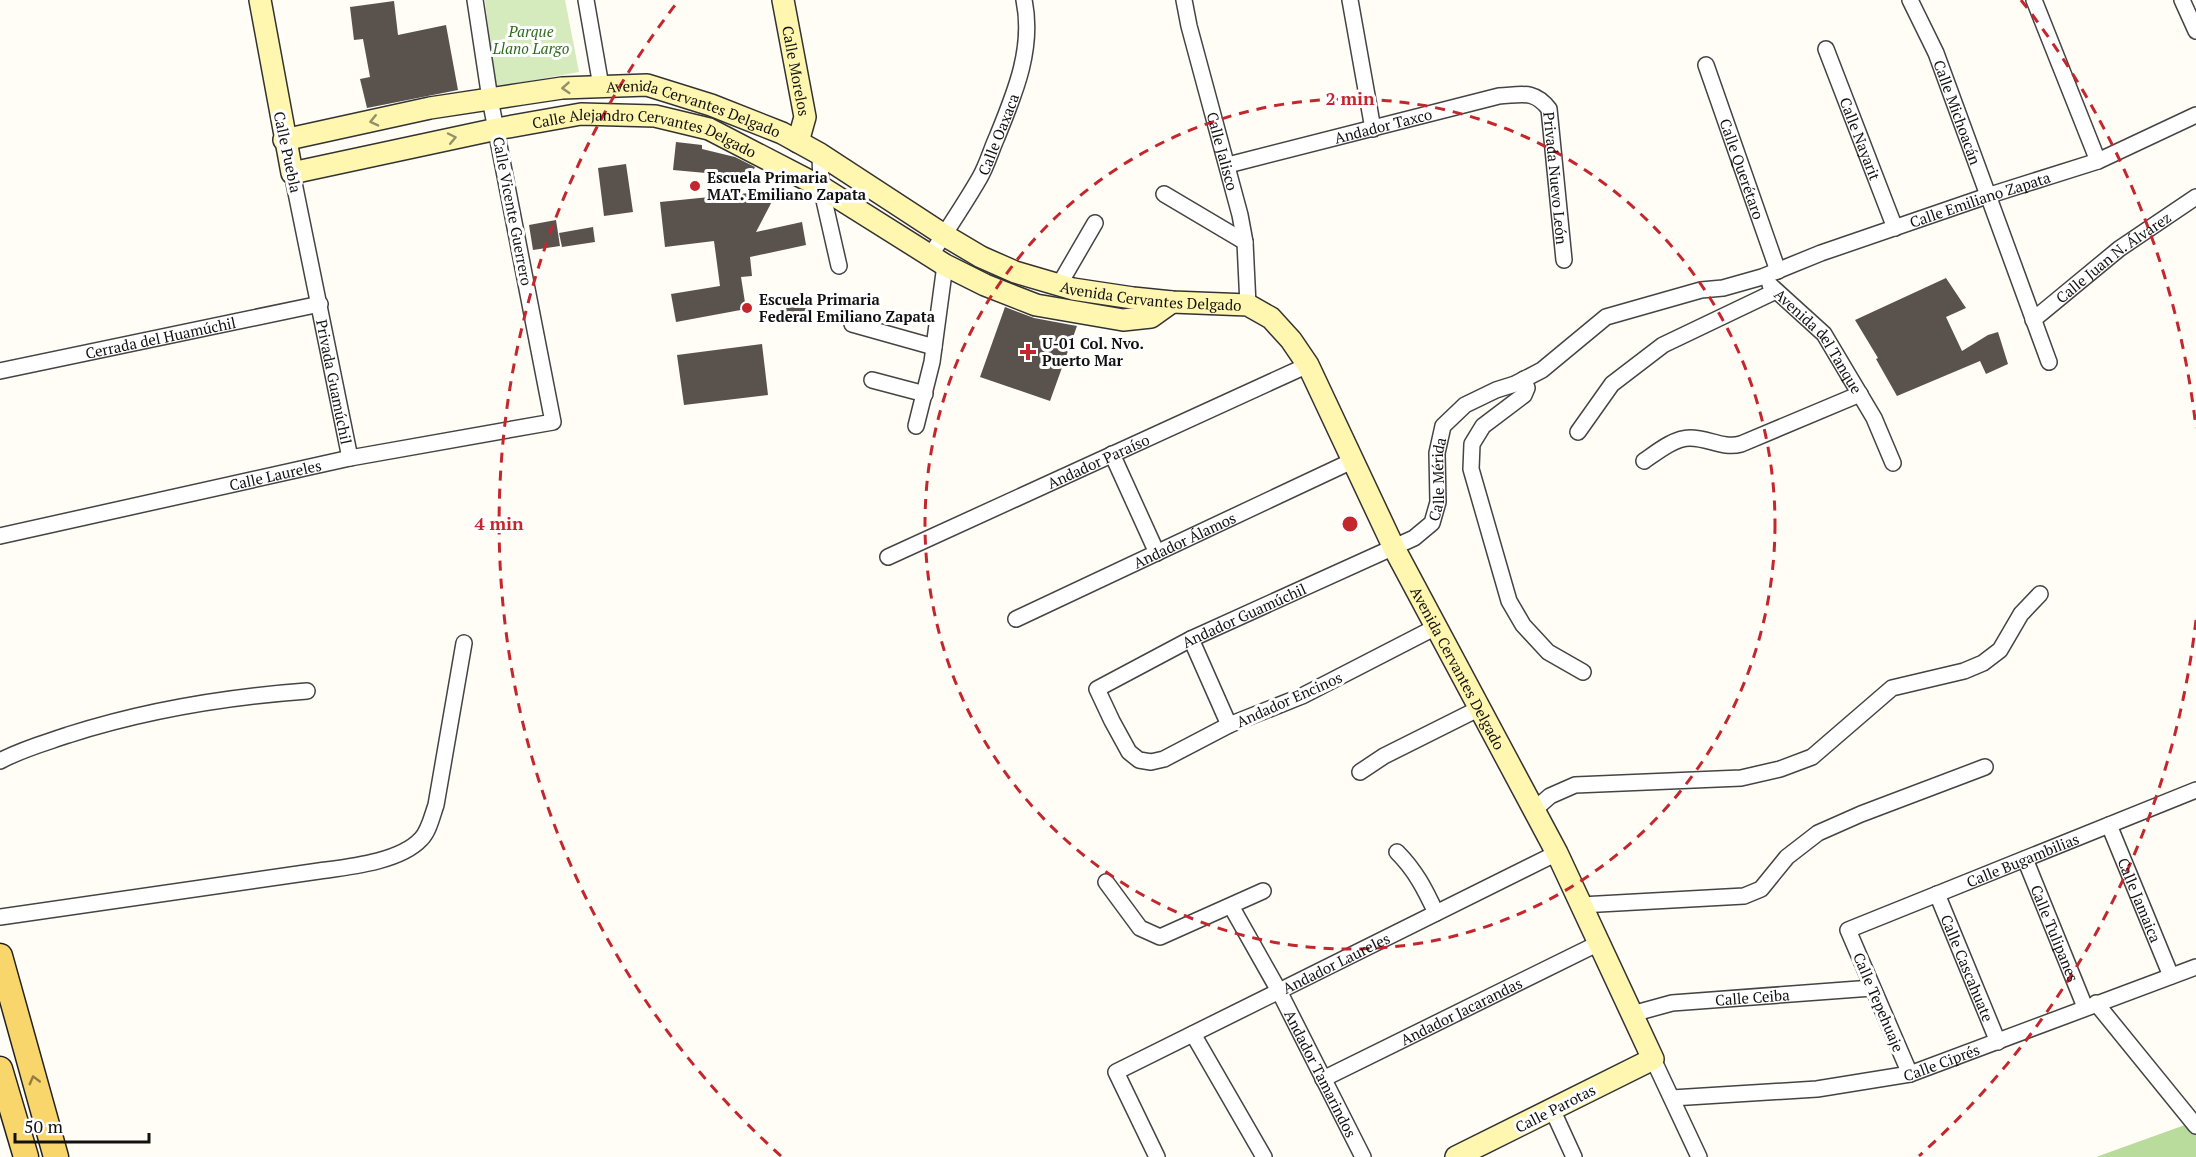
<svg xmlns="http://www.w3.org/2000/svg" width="2196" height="1157" viewBox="0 0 2196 1157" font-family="'PT Serif',serif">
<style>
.green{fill:#d5ebbd}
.forest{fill:#b9dc9c}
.building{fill:#5a524d}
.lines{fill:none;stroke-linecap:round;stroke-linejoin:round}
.street-casing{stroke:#444;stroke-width:18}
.secondary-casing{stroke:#333;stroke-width:24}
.primary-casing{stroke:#222;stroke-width:27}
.street{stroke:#fff;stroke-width:15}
.secondary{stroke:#fff6b0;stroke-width:21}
.primary{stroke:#f9d66b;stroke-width:24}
.oneway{stroke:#948f68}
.oneway2{stroke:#917d42}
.ring{fill:none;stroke:#c4262e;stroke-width:3;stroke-dasharray:10 8}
.poi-dot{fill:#c4262e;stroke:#fff;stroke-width:2}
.labels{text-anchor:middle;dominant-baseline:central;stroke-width:6;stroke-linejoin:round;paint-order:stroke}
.park-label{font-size:15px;font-style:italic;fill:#2f6b1f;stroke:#fff}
.street-label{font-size:15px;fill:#111;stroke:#fff}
.poi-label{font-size:15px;font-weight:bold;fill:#111;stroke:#fff;text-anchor:start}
.centre{fill:#c4262e;stroke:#fff;stroke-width:3}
.ring-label{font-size:18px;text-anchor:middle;font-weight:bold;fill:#c4262e;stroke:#fff;stroke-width:6;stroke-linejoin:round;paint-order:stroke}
</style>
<rect width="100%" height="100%" fill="#fffdf5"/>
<!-- green -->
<path class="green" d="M485,0H565L579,72L495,87Z"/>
<!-- forest -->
<path class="forest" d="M2196,1121V1157H2096Z"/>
<!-- building -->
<path class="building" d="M394,1L398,35L446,25L458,90L367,108L360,79L370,77L363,39L354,40L350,7Z
M676,142L702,145V149L735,157L755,167L750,177L673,170Z
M626,164L633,212L604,216L598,168Z
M778,190L756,232L802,222L806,245L750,257L752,276L741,277L746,309L676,322L671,294L720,286L714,241L665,247L660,202Z
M556,220L560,246L533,250L529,225Z
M593,227L595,242L562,247L559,233Z
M1946,278L1966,308L1946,317L1962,351L1988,335L1998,332L2008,364L1986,374L1980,361L1897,396L1876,359L1878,358L1855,320Z
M806,293L811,309L784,317L779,300Z
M1005,307L1034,318L1077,326L1050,401L980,377Z
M762,344L768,395L684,405L677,355Z"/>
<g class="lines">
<defs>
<g id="street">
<path d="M586,0L601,86"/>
<path id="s1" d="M1184,0L1189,26L1240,215L1245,242L1248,305"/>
<path d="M1350,0L1373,129"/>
<path id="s2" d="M1910,0L1936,53L2049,362"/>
<path d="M2034,0L2098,161"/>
<path d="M2182,0L2196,31"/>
<path id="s3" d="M1826,49L1895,228"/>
<path id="s4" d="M1706,65L1778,271"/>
<path d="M820,154L821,187L839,266"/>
<path id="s5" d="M1228,165L1499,96C1521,95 1534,89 1549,109L1564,260"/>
<path id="s6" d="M292,173L350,458"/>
<path d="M1164,194L1245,242"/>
<path id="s7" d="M930,256C947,230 964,205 979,179C987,166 991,150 997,137C1015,93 1034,48 1024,0"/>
<path d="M1059,285L1095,223"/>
<path id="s8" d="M1770,285L1824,334L1874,418L1893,463"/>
<path id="s9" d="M2033,320L2119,249L2196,197"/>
<path d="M852,324L934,347"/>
<path id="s10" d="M0,371L320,304"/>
<path d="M1524,379L1527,388L1524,395L1483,426L1472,444L1471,469L1509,601L1523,625L1548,652L1583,672"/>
<path d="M872,380L925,394"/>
<path d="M916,426L932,362L945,265"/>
<path d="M1578,432L1612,384L1663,345L1776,291"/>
<path d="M1112,454L1157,553"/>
<path d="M1644,461C1657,452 1674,438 1690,438C1709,438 1723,449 1741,444L1860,394"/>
<path id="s11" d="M0,536L350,458L553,422L490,99L475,0"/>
<path id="s12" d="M888,557L1308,365"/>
<path id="s13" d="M1016,619L1352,461"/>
<path id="s14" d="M1436,627L1302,696L1229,725L1164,759L1151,762L1139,760L1129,752L1112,721L1097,689L1191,639L1414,538L1432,523L1438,502L1437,453L1443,426L1465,405L1496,390L1515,384L1542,370L1606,317L1701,290L1723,288L1762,277L1821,253L1987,196L2098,161L2196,115"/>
<path d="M1191,639L1229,725"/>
<path d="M0,761C22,749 45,743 68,735C146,710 225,697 307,691"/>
<path d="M1360,772L1384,756L1480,708"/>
<path d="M1534,810L1550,796L1575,785L1741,778L1780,769L1812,757L1892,688L1964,671L1983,663L2000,650L2021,614L2040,594"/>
<path id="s15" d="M2109,825L2171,976"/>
<path d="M1397,852C1415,870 1425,889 1436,913"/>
<path id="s16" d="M2025,859L2085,1007"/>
<path d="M1106,882L1140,928L1160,937L1263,891"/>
<path id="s17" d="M1937,894L1998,1042"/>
<path d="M1581,905L1744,896L1761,889L1787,857L1818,833L1861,814L1985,767"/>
<path id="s18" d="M1231,906L1279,991L1363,1157"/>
<path d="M0,917L319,871C348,867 400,862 421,839C429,831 432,816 436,805L464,643"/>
<path d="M2096,1003L2196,1126"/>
<path id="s19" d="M1632,1014L1672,1003L1872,988"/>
<path d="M1193,1034L1264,1157"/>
<path d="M1653,1059L1699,1157"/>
<path id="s20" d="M1910,1074L1848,930L2196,790"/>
<path id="s21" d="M1323,1079L1599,943"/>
<path id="s22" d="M1672,1098L1817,1089L1910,1074L2196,967"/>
<path d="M1552,1109L1574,1157"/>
<path id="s23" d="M1157,1157L1116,1072L1557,853"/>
</g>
<g id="secondary">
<path id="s24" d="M260,0L292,173L497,129L581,114L655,116L709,129L821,187L945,265L985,285L1036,305L1123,320L1151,317L1172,302"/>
<path id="s25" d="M783,0L805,117L798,142"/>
<path id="s26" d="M284,140L430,108L522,94L562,88L647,85L711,105L782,133L820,154L944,235L981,257L1015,272L1073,289L1133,298L1172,302L1248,305L1271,318L1291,340L1308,365L1394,548L1557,853L1653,1059L1456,1157"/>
</g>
<path id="primary" d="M0,956L56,1157
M0,1069L26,1157"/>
</defs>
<!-- street casing -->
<use href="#street" class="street-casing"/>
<!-- secondary casing -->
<use href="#secondary" class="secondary-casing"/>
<!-- primary casing -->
<use href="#primary" class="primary-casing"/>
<!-- street -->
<use href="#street" class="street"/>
<!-- secondary -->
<use href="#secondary" class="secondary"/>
<!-- primary -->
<use href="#primary" class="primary"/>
</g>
<!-- one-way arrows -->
<defs><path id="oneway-chevron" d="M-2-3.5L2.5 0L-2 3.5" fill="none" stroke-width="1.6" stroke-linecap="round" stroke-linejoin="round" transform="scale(1.5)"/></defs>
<g class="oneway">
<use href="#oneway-chevron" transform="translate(566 88) rotate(176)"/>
<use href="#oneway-chevron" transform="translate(374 121) rotate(167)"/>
<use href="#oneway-chevron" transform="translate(452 138) rotate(-12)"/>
</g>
<use class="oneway2" href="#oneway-chevron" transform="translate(34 1080) rotate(-105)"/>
<!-- distance rings -->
<g class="ring">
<circle cx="1350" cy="524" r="425"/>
<path d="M2196 620A851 851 0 0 1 1919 1156M781 1156A851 851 0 0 1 679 0M2021 0A851 851 0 0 1 2196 428"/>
</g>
<!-- markers -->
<g class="poi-dot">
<circle cx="695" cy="186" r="6"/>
<circle cx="747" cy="308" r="6"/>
<path d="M1025 343h6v6h6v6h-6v6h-6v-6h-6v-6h6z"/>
</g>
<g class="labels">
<!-- park labels -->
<g class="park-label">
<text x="531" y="31">Parque<tspan x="531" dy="17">Llano Largo</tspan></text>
</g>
<!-- street labels -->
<g class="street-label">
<text stroke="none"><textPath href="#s25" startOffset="72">Calle Morelos</textPath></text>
<text stroke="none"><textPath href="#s26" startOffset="418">Avenida Cervantes Delgado</textPath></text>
<text stroke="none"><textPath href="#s2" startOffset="122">Calle Michoacán</textPath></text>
<text stroke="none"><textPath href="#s5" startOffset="160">Andador Taxco</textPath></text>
<text stroke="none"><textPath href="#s7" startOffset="140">Calle Oaxaca</textPath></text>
<text stroke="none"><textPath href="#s3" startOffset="96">Calle Nayarit</textPath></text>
<text stroke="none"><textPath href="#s24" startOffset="537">Calle Alejandro Cervantes Delgado</textPath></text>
<text stroke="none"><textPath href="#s1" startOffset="156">Calle Jalisco</textPath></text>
<text transform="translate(288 152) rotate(78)">Calle Puebla</text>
<text stroke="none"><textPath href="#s4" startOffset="110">Calle Querétaro</textPath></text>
<text stroke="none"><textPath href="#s5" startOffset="404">Privada Nuevo León</textPath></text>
<text stroke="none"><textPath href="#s14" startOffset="1476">Calle Emiliano Zapata</textPath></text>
<text transform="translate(513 211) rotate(79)">Calle Vicente Guerrero</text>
<text stroke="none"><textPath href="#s9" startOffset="102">Calle Juan N. Álvarez</textPath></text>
<text stroke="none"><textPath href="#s26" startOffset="922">Avenida Cervantes Delgado</textPath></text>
<text stroke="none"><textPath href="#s10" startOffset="164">Cerrada del Huamúchil</textPath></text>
<text stroke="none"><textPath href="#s8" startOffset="75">Avenida del Tanque</textPath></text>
<text stroke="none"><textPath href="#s6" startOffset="213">Privada Guamúchil</textPath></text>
<text stroke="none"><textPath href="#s12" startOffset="231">Andador Paraíso</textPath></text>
<text stroke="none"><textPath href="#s11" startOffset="282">Calle Laureles</textPath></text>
<text stroke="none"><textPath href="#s14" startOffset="831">Calle Mérida</textPath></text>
<text stroke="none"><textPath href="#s13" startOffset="186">Andador Álamos</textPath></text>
<text stroke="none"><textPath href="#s14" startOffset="576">Andador Guamúchil</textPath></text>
<text stroke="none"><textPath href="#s26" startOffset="1444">Avenida Cervantes Delgado</textPath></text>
<text transform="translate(1289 699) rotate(-24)">Andador Encinos</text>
<text stroke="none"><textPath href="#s20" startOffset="345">Calle Bugambilias</textPath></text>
<text stroke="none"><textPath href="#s15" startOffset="81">Calle Jamaica</textPath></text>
<text stroke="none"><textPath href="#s16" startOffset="80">Calle Tulipanes</textPath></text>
<text stroke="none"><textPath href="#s23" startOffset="340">Andador Laureles</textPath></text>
<text stroke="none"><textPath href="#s17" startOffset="80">Calle Cascahuate</textPath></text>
<text stroke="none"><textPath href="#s19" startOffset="122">Calle Ceiba</textPath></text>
<text transform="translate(1879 1002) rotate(67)">Calle Tepehuaje</text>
<text stroke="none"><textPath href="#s21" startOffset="154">Andador Jacarandas</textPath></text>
<text stroke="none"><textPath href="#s22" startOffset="273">Calle Ciprés</textPath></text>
<text stroke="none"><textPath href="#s18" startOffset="190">Andador Tamarindos</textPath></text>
<text transform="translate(1555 1108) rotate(-27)">Calle Parotas</text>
</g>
<!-- poi labels -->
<g class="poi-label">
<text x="707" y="177">Escuela Primaria<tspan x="707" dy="17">MAT. Emiliano Zapata</tspan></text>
<text x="759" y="299">Escuela Primaria<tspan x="759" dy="17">Federal Emiliano Zapata</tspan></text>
<text x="1042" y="343">U-01 Col. Nvo.<tspan x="1042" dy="17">Puerto Mar</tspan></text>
</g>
</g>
<circle cx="1350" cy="524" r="9" class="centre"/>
<g class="ring-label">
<text x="1350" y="105">2 min</text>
<text x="499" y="530">4 min</text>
</g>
<!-- scale -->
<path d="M15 1133v9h134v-9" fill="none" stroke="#111111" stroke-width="3"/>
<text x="24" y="1133" font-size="18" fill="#111111" stroke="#ffffff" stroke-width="4.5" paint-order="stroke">50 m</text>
</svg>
